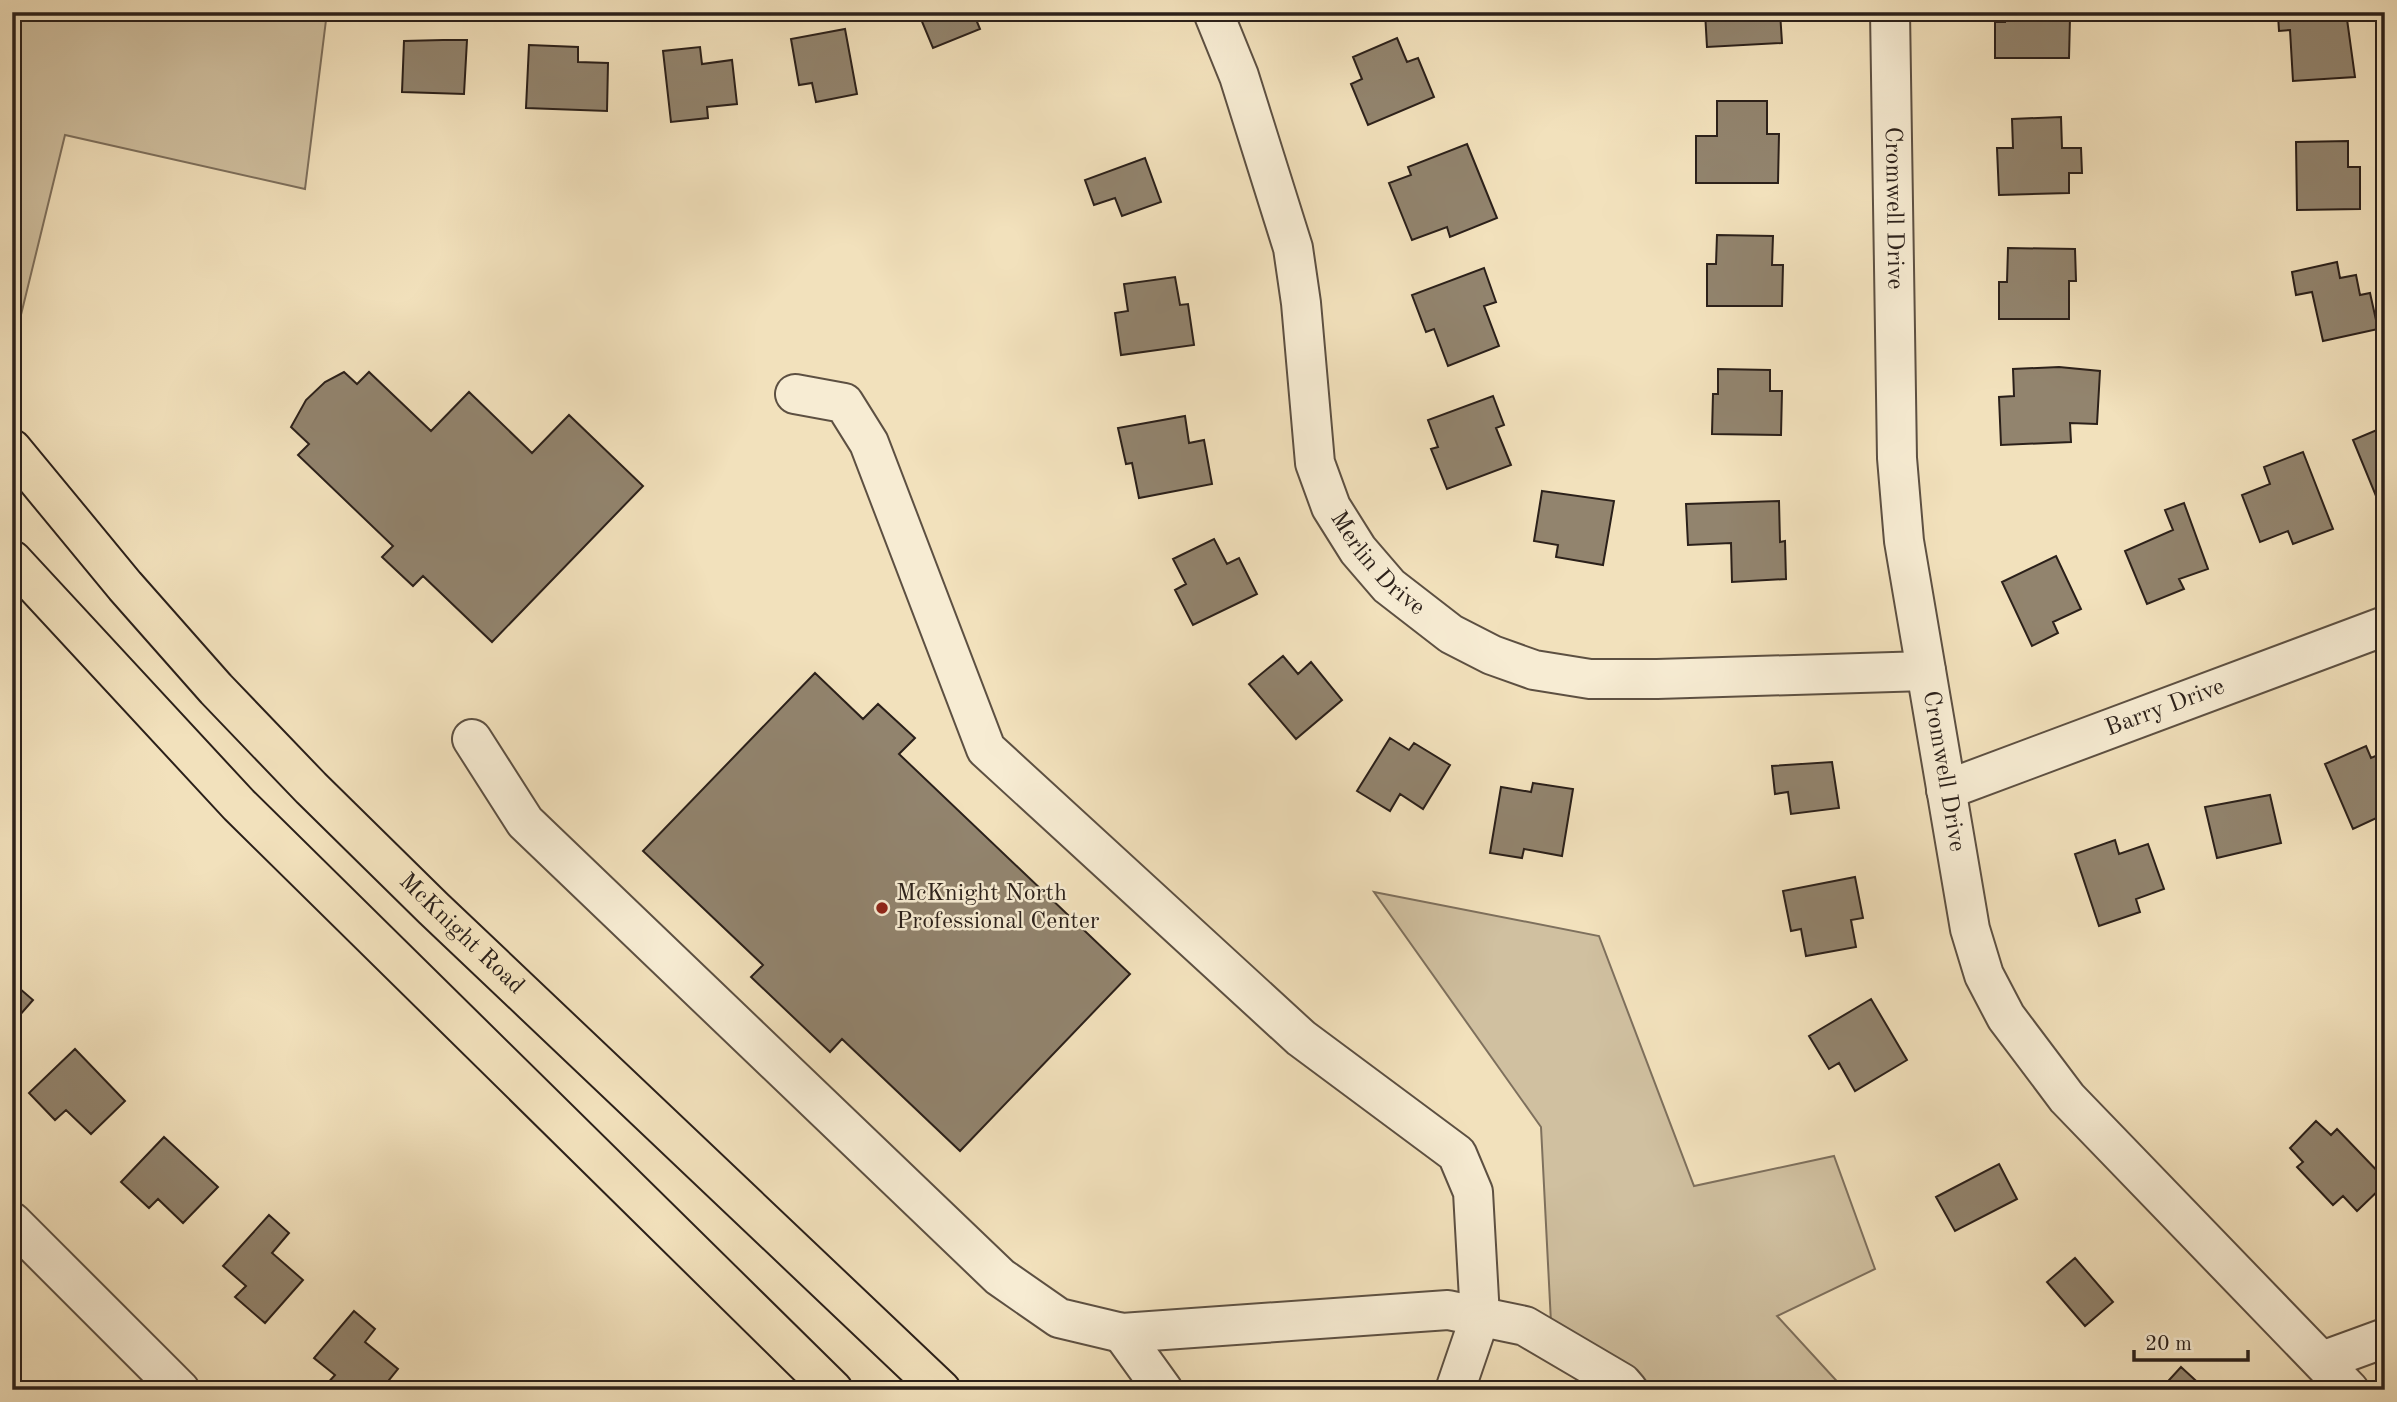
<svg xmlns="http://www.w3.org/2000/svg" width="2397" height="1402" viewBox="0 0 2397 1402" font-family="'Old Standard TT',serif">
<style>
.green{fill:#d0c0a0;stroke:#7e705d;stroke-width:2}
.building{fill:#92846e;stroke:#2b201a;stroke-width:2}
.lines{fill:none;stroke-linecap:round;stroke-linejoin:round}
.minor-casing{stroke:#5d5042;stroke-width:42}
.highway-casing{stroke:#2b201a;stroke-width:42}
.minor{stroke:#f7ecd3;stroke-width:38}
.highway{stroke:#f2e1bc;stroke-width:38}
.poi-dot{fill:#8f2418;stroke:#f7ecd3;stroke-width:2.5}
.labels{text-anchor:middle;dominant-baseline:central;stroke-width:5;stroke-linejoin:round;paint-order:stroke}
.street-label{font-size:24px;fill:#2b201a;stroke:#f7ecd3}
.poi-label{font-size:24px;fill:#2b201a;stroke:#f7ecd3;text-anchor:start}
</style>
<rect width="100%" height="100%" fill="#f2e1bc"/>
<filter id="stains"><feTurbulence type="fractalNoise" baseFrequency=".00286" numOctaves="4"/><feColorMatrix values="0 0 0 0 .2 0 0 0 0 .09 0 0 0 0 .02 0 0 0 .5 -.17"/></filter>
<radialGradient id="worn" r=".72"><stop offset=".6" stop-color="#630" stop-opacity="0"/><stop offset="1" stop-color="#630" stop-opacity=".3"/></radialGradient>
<!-- green -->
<path class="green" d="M12,12H327L305,189L65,135L19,323L12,328Z
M1374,892L1599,936L1694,1186L1834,1156L1875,1269L1777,1316L1845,1390H1628L1552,1342L1541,1127Z"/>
<!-- building -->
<path class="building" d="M918,12H973L980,29L933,48Z
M1705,12H1780L1782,43L1707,47Z
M2005,12H2052V18H2070L2069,58H1995V22H2005Z
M2346,12L2355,77L2293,81L2290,30L2279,31L2278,15Z
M845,29L857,94L816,102L812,83L799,85L791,39Z
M1397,38L1407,62L1418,58L1434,97L1368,125L1351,84L1362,79L1353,57Z
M443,40H467L464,94L402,92L404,41Z
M529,45L578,47V62L608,63L607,111L526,108Z
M700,47L702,64L732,60L737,104L707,107L708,118L671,122L663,51Z
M1717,101H1767V134H1779L1778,183H1696V136H1717Z
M2061,117L2062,148H2081L2082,173H2069V193L1999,195L1997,148H2013L2012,119Z
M2348,141V167H2360V209L2297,210L2296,142Z
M1467,144L1497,218L1450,237L1447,227L1412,240L1389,183L1411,175L1408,167Z
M1145,158L1161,202L1122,216L1115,198L1094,205L1085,180Z
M1717,235L1773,236L1772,265H1783L1782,306H1707V264H1716Z
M2008,248L2075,249L2076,281H2069V319H1999V282H2007Z
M2337,262L2340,278L2356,275L2360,295L2370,293L2378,329L2323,341L2312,292L2296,295L2292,272Z
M1484,268L1496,302L1484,306L1499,346L1448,366L1434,329L1426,332L1412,295Z
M1175,277L1180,305L1188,304L1194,345L1121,355L1115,313L1128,311L1124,284Z
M2059,367L2100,371L2097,424L2070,423L2071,442L2001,445L1999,397L2014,396L2013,369Z
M1718,369L1770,370V391H1782L1781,435L1712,434L1713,394H1718Z
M344,372L357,384L369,372L431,431L469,392L532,453L569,415L643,486L492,642L423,576L413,586L382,557L393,546L298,455L309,444L291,427L306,400L325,382Z
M1493,396L1504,425L1496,428L1511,465L1447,489L1431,449L1438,447L1428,420Z
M1185,416L1189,443L1204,440L1212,484L1139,498L1132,463L1126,464L1118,428Z
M2384,427L2385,512L2383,513L2353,440Z
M2303,452L2333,529L2293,544L2288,531L2260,542L2242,495L2270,484L2264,467Z
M1542,491L1614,501L1603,565L1556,557L1558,545L1534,541Z
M1779,501L1780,542L1785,541L1786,579L1732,582L1731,543L1688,545L1686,504Z
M2184,503L2208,569L2179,579L2184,589L2147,604L2125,551L2173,530L2165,510Z
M1214,539L1227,564L1239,558L1257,594L1193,625L1175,590L1186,584L1173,559Z
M2056,556L2081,609L2053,622L2058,633L2032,646L2002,582Z
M1283,656L1298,674L1311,662L1342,700L1296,739L1249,684Z
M815,673L863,719L878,704L915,738L899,754L1130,974L960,1151L842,1039L830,1052L751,977L763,965L643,851Z
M1390,738L1409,750L1414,743L1450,765L1423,809L1400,794L1390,811L1357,791Z
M2366,746L2371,758L2385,752V814L2353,829L2325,764Z
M1832,762L1839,808L1791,814L1788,792L1775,794L1772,766Z
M1533,783L1573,789L1562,856L1524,849L1522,858L1490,853L1501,787L1531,792Z
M2270,795L2281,843L2217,858L2205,807Z
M2115,840L2119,854L2148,844L2164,889L2136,899L2140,912L2099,926L2075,854Z
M1855,877L1863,918L1851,920L1856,947L1806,956L1801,929L1791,931L1783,891Z
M12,982L33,1000L12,1024Z
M1871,999L1907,1060L1855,1091L1839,1063L1829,1069L1809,1036Z
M75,1049L125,1101L91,1134L66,1110L55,1120L29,1093Z
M2316,1121L2331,1135L2337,1129L2385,1179V1184L2357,1211L2343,1196L2333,1205L2297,1167L2303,1162L2290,1148Z
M164,1137L218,1187L183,1223L158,1199L149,1208L121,1182Z
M1999,1164L2017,1199L1955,1231L1936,1197Z
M269,1215L289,1233L272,1253L303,1280L265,1323L235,1297L246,1286L223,1266Z
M2075,1258L2113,1302L2085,1326L2047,1282Z
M354,1311L375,1329L365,1342L398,1369L381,1390H332L326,1385L335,1375L314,1358Z
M2181,1367L2206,1390H2160Z
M12,1380L22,1390H12Z"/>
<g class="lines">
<defs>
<g id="minor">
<path id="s1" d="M1213,12L1239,76L1293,248L1301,303L1315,463L1331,507L1358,550L1389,586L1451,634L1492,655L1534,670L1590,679H1657L1926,671"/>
<path id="s2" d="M1890,12L1897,458L1904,541L1970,929L1984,975L2006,1017L2067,1098L2349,1390"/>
<path d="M795,394L844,403L869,443L986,749L1301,1038L1457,1154L1473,1192L1480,1317L1455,1390"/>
<path d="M472,739L525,822L1000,1277L1059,1318L1122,1333L1448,1310L1525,1326L1622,1383L1628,1390"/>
<path id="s3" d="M1946,790L2385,626"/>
<path d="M12,1222L180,1390"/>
<path d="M1122,1333L1163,1390"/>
<path d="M2322,1361L2385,1338"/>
</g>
<g id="highway">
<path id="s4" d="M12,449L125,586L216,689L311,788L433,908L941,1390"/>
<path d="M12,560L239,805L833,1390"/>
</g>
</defs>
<!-- minor casing -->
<use href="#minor" class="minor-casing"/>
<!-- highway casing -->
<use href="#highway" class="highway-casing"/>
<!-- minor -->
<use href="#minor" class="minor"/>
<!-- highway -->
<use href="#highway" class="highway"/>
</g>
<!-- markers -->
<circle class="poi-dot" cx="882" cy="908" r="7"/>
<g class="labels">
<!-- street labels -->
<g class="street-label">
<text stroke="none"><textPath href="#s2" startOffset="196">Cromwell Drive</textPath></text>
<text stroke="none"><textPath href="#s1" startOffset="586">Merlin Drive</textPath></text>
<text stroke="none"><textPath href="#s3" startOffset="234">Barry Drive</textPath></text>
<text stroke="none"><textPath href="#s2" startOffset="763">Cromwell Drive</textPath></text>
<text stroke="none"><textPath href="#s4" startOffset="662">McKnight Road</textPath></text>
</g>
<!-- poi labels -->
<g class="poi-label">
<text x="896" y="894">McKnight North<tspan x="896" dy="28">Professional Center</tspan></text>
</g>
</g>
<!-- margin -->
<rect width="2397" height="1402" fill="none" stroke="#f2e1bc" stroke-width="42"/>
<rect x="14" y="14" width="2369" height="1374" fill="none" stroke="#2b201a" stroke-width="3.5"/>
<rect x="21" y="21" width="2355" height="1360" fill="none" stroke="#2b201a" stroke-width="2"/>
<!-- scale -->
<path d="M2134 1350v10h114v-10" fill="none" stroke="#2b201a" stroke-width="3.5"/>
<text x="2145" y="1350" font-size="21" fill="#2b201a" stroke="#f7ecd3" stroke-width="5" paint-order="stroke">20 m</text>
<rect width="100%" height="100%" filter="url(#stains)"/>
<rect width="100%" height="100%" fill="url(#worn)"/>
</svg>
